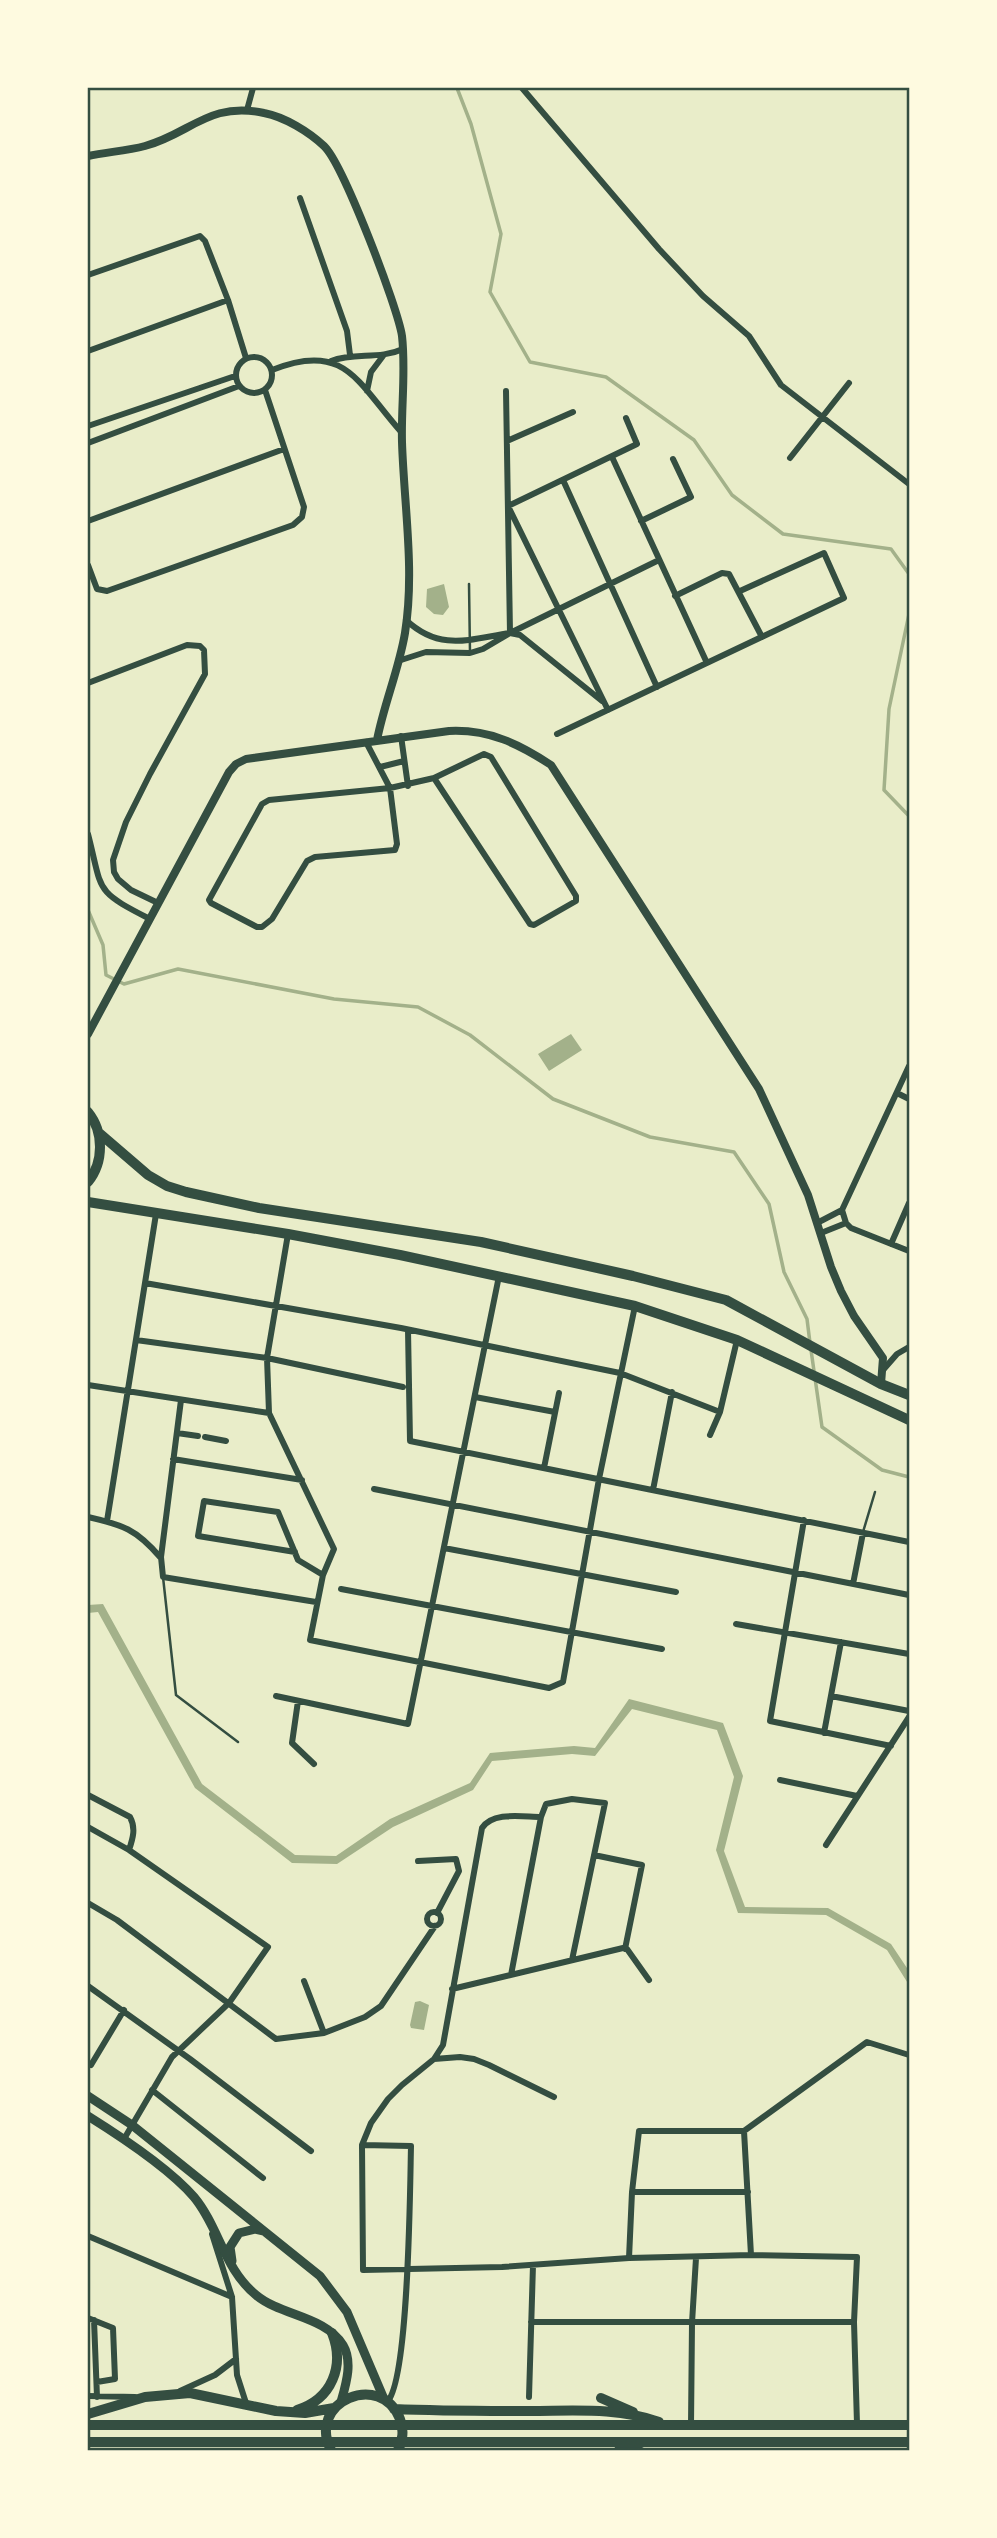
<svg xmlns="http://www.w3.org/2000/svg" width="997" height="2538" viewBox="0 0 997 2538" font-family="Arial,sans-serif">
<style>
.water{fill:#a3b18a}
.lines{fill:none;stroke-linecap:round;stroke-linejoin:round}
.stream{stroke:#a3b18a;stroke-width:3.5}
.service{stroke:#344e41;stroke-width:2.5}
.minor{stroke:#344e41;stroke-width:6}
.tertiary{stroke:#344e41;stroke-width:8}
.secondary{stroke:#344e41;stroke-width:9}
.primary{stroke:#344e41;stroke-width:10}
.neatline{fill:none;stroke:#344e41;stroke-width:2.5}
</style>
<rect width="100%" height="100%" fill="#e9edc9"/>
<!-- water -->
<path class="water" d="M444,584L449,607L443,615L434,614L426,607L427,589Z
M571,1034L582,1050L549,1071L538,1054Z
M103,1604L202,1784L295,1855L336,1856L390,1819L470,1783L490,1753L574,1746L595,1748L629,1699L723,1723L743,1776L724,1851L745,1907L828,1908L891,1944L909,1971V1985L887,1950L826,1915L738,1913L716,1850L734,1777L717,1730L632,1709L595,1756L572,1754L492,1761L473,1790L393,1827L337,1864L292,1863L195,1788L98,1612L88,1613V1605Z
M420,2001L429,2005L424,2030L411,2028L410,2025L415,2002Z"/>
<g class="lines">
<!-- stream -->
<path class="stream" d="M457,88L471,124L501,234L490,292L530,362L606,377L694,440L732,495L783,534L891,549L909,574
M909,614L889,709L884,790L909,816
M88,910L103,945L106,975L124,984L178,969L334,999L418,1007L470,1035L553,1099L650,1137L734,1152L769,1204L784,1272L807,1319L810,1343
M811,1350L822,1427L882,1470L909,1477"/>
<!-- service -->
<path class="service" d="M469,584L470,653
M863,1532L875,1492
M163,1577L176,1695L238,1742"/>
<!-- minor -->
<path class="minor" d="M522,88L659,249L703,296L749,336L781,385L909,484
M247,110L253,88
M300,198L347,331L350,355
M88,275L200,236L205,241L228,300L246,358
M88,351L228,300
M236 375a18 18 0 1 1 36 0a18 18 0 1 1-36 0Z
M331,361C355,352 379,360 403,349
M272,370C346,340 358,384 402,433
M367,391L371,372L383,356
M506,391L510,633
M88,426L235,376
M507,441L573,412
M88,443L239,386
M612,457L707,663
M790,458L849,383
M563,480L657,687
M88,521L284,449
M641,521L691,497L673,459
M88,565L97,589L107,591L293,525L302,517L304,507L265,390
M675,596L722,573L729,574L762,637
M406,620C440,652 470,639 510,633L520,635L602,701
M398,661L426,652L470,653L483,649L510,633L659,560
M88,683L187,645L200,646L204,650L205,674L150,774L126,822L113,860L114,872L118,879L131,890L158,903
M608,710L508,506L637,444L626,418
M557,734L844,598L824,553L740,591
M401,736L408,786
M366,742L390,788L397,844L395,850L315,857L307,861L272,919L262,927H257L211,903L209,900L262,804L269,800L390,788L434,778L484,754L491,757L576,896V901L534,925L530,924L434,778
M380,767L404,761
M88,834C103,892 93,890 150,919
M897,1093L909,1099
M817,1223L842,1210
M846,1223L842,1210L909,1066
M846,1223L851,1228L909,1251
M821,1233L846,1223
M288,1234L267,1358L269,1413L334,1549L323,1575L310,1640L549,1688L563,1682L599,1479L635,1306
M891,1244L909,1203
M145,1283L401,1328L620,1373L720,1412
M408,1330L410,1441L909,1542
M136,1340L267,1358L403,1387
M883,1370L897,1354L909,1347
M88,1385L269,1413
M475,1397L555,1412
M181,1400L161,1557L163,1577L316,1602
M177,1433L198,1436
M710,1435L720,1412L737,1340
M205,1437L226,1441
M173,1459L302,1480
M544,1468L559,1393
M374,1489L909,1595
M653,1490L672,1392
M88,1517C123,1525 136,1529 160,1557
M804,1520L770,1721L891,1746
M107,1521L156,1214
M444,1548L676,1592
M295,1552L198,1536L204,1501L278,1512L298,1560L323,1575
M853,1584L863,1533
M341,1589L662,1649
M736,1624L909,1654
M276,1696L408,1724L499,1276
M831,1696L909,1711
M298,1701L292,1743L314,1764
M824,1733L841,1642
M780,1780L857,1796
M88,1795L130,1817C136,1828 133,1838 129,1850
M88,1827L129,1850L268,1947L229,2003L172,2057L124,2139
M826,1845L909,1717
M594,1855L642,1865L625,1949
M418,1861L456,1859L459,1871L437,1913
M88,1903L117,1920L276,2039L324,2033L365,2017L381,2006L435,1926
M427 1919a7 7 0 1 1 14 0a7 7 0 1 1-14 0Z
M511,1975L541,1817L546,1804L572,1799L605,1803L572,1960
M304,1981L324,2033
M88,1986L190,2059L311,2151
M452,1989L623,1948L627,1949L649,1980
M434,2059L443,2045L482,1828C493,1811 523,1817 541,1817
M88,2063L91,2065L124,2010
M152,2090L263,2178
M554,2097L489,2065L474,2059L460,2057L434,2059L402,2085L388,2099L371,2123L362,2145L363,2270L502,2267L629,2258L751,2255L857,2257L854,2322L857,2424
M744,2131L751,2255
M362,2145L411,2146C410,2186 409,2381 387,2402
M632,2192H748
M212,2234L232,2297L237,2375L246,2403
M88,2236L232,2297
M629,2258L632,2192L639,2131H744L867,2042L909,2055
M88,2318L113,2328L115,2379L97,2382
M94,2320L97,2397
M531,2322H854
M180,2391L215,2375L236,2359
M88,2396L135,2397
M529,2397L533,2265
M691,2425L692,2323L696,2258"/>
<!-- tertiary -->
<path class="tertiary" d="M88,156C106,152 126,151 145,146C190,134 209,101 264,113C285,117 309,132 324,146C343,164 398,308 402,336C406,371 401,407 402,442C404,505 415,571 405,633C399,669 384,704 377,740
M88,1034L229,772L236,764L246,759L449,731C489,729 519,744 551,765L759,1089L808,1195L831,1267L841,1291L854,1316L883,1358L881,1384"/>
<!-- secondary -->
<path class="secondary" d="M88,2096L132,2125L320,2276L347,2312L384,2399
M88,2116C120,2136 169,2168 194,2197C219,2227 224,2269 256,2295C281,2316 325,2316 343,2345C353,2362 346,2384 341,2402
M232,2261L230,2247L239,2233L255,2229L263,2231"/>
<!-- primary -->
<path class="primary" d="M88,1112C104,1132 104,1162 88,1182
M98,1132L148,1175L167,1186L186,1192L259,1208L481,1242L633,1276L726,1300L881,1384L909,1395
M88,1202L288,1234L400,1255L635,1306L737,1340L909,1420
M601,2398L633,2412
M394,2409C440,2411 485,2411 530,2411C573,2411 618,2407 659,2422
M297,2410C332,2399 345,2366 332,2333
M88,2414L145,2397L190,2393L276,2411L305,2413L334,2408
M88,2425H909
M88,2442H909
M331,2450C306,2402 381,2370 400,2419C404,2429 403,2441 398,2450
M619,2450L641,2443"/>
</g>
<!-- border -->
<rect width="997" height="2538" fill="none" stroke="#fefae0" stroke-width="178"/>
<rect x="89" y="89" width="819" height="2360" class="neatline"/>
</svg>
